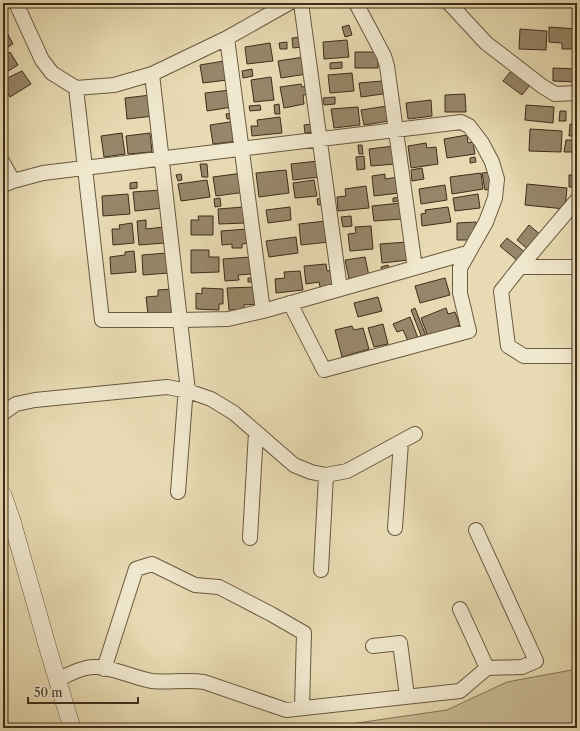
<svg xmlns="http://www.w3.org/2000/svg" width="580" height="731" viewBox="0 0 580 731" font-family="'Libre Caslon Text',serif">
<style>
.green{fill:#cbbd99;stroke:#85745a}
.building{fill:#97876a;stroke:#3f2c1a}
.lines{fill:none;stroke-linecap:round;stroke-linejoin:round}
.minor-casing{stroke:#695840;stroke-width:16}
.tertiary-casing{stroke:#695840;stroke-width:18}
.minor{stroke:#f0e8ce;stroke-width:14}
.tertiary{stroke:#f0e8ce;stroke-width:17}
</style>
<rect width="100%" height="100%" fill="#e8dbb3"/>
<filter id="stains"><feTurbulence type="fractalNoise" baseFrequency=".005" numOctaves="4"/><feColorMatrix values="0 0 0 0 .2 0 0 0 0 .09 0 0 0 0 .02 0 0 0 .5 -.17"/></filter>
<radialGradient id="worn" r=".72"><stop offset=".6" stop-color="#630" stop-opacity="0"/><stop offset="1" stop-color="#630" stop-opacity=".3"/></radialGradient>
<!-- green -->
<path class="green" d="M577,669V728H332L336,726L447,710L507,682Z"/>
<!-- building -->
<path class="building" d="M3,25L13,44L3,50Z
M349,25L352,35L345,37L342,27Z
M549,27L577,29V49H562V43L549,42Z
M520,29L547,31L546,50L519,49Z
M302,37L303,47L293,48L292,38Z
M347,40L349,57L324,59L323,42Z
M287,42V49H280L279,43Z
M270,43L273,61L247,64L245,47Z
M10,52L18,65L3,74V56Z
M355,52H378V68H355Z
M304,57L307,74L281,78L278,61Z
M224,61L227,80L203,83L200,65Z
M342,62V68L330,69V63Z
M553,68L577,69V82L553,81Z
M252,69L253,76L243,78L242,71Z
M22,71L31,84L10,97L3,86V80Z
M511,71L530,85L522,95L503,81Z
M352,73L354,91L330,93L328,75Z
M271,77L274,100L254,102L251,80Z
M382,81L383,94L361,97L359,83Z
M301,84L302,87L310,86L312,94L303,95L304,104L284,108L280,87Z
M230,90L232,107L207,111L205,93Z
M465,94L466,112H445V95Z
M151,95L154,116L127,119L125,98Z
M335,97V104L324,105L323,98Z
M431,100L432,116L408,119L406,103Z
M279,104L280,114H275L274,105Z
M260,105L261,110L250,111L249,106Z
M526,105L554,107L553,123L525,120Z
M387,106L389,121L364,125L361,110Z
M358,107L360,125L334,128L331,109Z
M560,111H566V121H559Z
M236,113L237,118L227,119L226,114Z
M280,117L282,133L252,136L251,126H258L257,120Z
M236,121L238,141L213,144L210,125Z
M316,124V132L305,133L304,125Z
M570,124L574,125L573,136H569Z
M530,129L562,131L561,152L529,151Z
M122,133L125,154L104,157L101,136Z
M150,133L152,152L128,154L126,136Z
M467,135L468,143L473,142L475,154L447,158L444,139Z
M566,140H574L573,152H564Z
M426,143L427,148L436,147L438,164L411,168L408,146Z
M358,145H362L363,154H359Z
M394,146L395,164L371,166L369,149Z
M364,156L365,169L357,170L356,157Z
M475,157L476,162L470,163V158Z
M318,161L320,177L293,180L291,164Z
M200,164H207L208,177H202Z
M422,168L424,179L412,181L411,170Z
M286,170L289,193L259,197L256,173Z
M492,172L494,189L485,190L482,173Z
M243,173L246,192L216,196L213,177Z
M481,173L483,189L452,194L450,177Z
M181,174L182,180L178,181L176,175Z
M385,174V179L399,177L400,193L374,196L372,176Z
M569,175H574V187H569Z
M207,180L210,197L181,201L178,184Z
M314,180L317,196L295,198L293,183Z
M137,182V188L130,189V183Z
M527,184L567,188L565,209L525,205Z
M445,185L447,200L421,204L419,189Z
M366,186L369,208L338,211L337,197L346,196L345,189Z
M161,190L163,208L135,211L133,192Z
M128,194L130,214L103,216L102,196Z
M478,194L480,208L455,211L453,198Z
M325,197L326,204L318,205L317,199Z
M402,197V200L393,202V198Z
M220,198L221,206L215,207L214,199Z
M401,203L402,219L374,221L372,206Z
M244,207L245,223L219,224L218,209Z
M290,207L291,220L268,223L266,210Z
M448,207L451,222L422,226L421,214L426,213L425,210Z
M198,216H213V235H191V220H199Z
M351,216L352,226L343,227L341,217Z
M146,220V229L164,227L165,243L139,245L137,221Z
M326,221L329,242L301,245L299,224Z
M476,222V233L472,240H457V223Z
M132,223L134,243L113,245L112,229H120L119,225Z
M529,225L542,236L530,251L517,240Z
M371,226L373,249L350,251L348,234L356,233L355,227Z
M247,229L248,243L242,244V248H232V244L222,245L221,231Z
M296,237L298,253L269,257L266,241Z
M507,238L526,253L519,262L500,246Z
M407,242L409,260L382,263L380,244Z
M191,250H209V257H219V272L191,273Z
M134,251L136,272L111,274L110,257L125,255V252Z
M167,253L169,273L143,275L142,255Z
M250,257L251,274L238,275L239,280L225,281L223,259Z
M365,257L369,276L349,279L345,260Z
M326,264L327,271L332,270L334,285L320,287L319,282L306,284L304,266Z
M388,265L390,270L382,272L381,267Z
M300,271L303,290L276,293L275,279L285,278L284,272Z
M248,278H256V282H248Z
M445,278L450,295L420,303L415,286Z
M255,287L257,304L244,305V310H229L227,288Z
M202,288L223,289V304H219V310L196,309V293L202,294Z
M173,289L175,312L148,314L146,297L158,296V290Z
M378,297L382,311L358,317L354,303Z
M415,308L426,336L422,338L411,310Z
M446,308L448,314L455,312L460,325L428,337L421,318Z
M410,317L418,338L408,341L403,330L397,332L393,324Z
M383,324L388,344L374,347L368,328Z
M352,326L354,330L363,328L369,349L342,357L335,330Z"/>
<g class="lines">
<defs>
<path id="minor" d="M16,3L42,60L52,73L76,88L114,85L152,74L227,38L289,3
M301,3L340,289
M356,3L384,56L387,66L415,268
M449,3L486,43L542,86L555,94L577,93
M227,38L263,311
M152,74L188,391L185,400L178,492
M76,88L102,320H181L228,319L263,311L467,253
M3,163L13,181
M3,185L13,181L43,173L461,122L469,126L482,143L492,162L497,179L495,198L486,222L460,268V293L469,331L324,370L290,303
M577,200L520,267H577
M520,267L501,291L508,346L524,356H577
M3,413L16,404L35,400L167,387L188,391L211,399L234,413L294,465L311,472L326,475L347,471L415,434
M395,528L401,442
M250,538L256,432
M321,570L326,475
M460,609L487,668
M373,646L400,643L407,696
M104,669L136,569L152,564L195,585L219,587L271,614L304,633L302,708
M57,680C66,676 76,670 86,668C106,663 132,678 152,681C169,683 186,679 204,682L286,710L460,691L487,668L522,667L536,661L476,530"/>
<path id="tertiary" d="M3,495L12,521L49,652L72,728"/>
</defs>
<!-- minor casing -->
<use href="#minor" class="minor-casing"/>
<!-- tertiary casing -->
<use href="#tertiary" class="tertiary-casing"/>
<!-- minor -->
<use href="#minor" class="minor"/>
<!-- tertiary -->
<use href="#tertiary" class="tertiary"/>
</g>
<!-- margin -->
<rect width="580" height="731" fill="none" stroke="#e8dbb3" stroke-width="16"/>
<rect x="4" y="4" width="572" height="723" fill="none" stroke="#3f2c1a" stroke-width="2"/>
<rect x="8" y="8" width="564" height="715" fill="none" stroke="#3f2c1a"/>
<!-- scale -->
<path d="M28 697v6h110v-6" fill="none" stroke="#3f2c1a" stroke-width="2"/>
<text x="34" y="697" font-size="12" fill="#3f2c1a" stroke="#f0e8ce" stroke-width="3" paint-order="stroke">50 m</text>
<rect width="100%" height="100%" filter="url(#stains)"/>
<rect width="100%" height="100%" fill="url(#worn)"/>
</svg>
